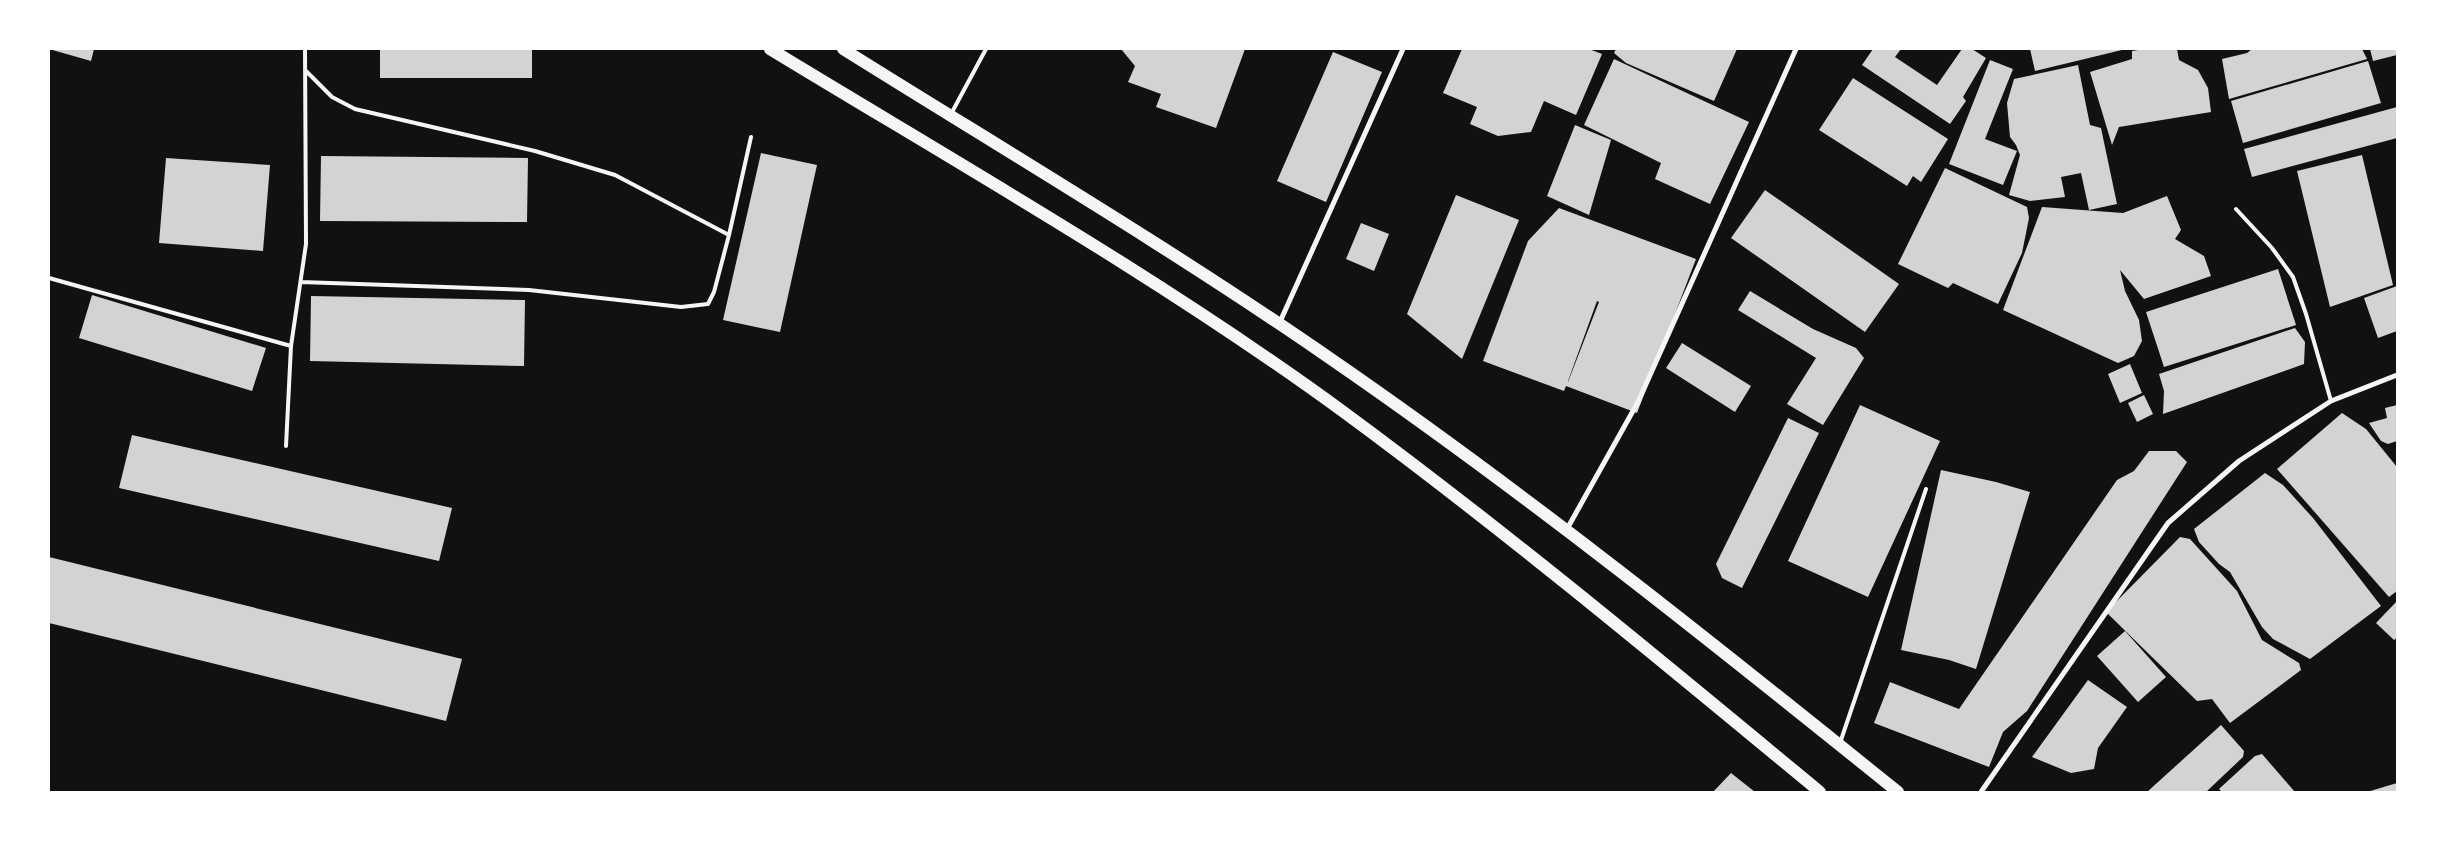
<svg xmlns="http://www.w3.org/2000/svg" width="2446" height="841" viewBox="0 0 2446 841" font-family="'Open Sans',sans-serif">
<style>
.building{fill:#d3d3d3;fill-rule:evenodd}
.lines{fill:none;stroke-linecap:round;stroke-linejoin:round}
.service{stroke:#f5f5f5;stroke-width:4}
.minor{stroke:#f5f5f5;stroke-width:5}
.primary{stroke:#f5f5f5;stroke-width:12}
</style>
<rect width="100%" height="100%" fill="#111"/>
<!-- building -->
<path class="building" d="M49,49H94L91,61Z
M380,49H532V78H380Z
M1121,49H1245L1216,128L1156,107L1161,94L1128,82L1135,66Z
M1462,49H1589L1602,54L1576,115L1544,101L1531,132L1498,136L1470,124L1477,107L1443,93Z
M1616,49H1737L1714,101L1626,63L1614,53Z
M1873,49H1901L1895,57L1937,85L1962,49H1972L1986,58L1963,97L1966,101L1950,124L1862,65Z
M2030,49H2126L2035,71Z
M2144,49H2177L2179,60L2198,70L2208,88L2211,112L2119,127L2112,145L2090,72L2132,59V51Z
M2252,49H2362L2367,59L2229,99L2222,59L2247,53Z
M2370,49H2397V55L2373,61Z
M1333,52L1382,72L1326,202L1277,181Z
M1614,59L1749,122L1710,204L1655,179L1661,163L1584,125Z
M1990,60L2013,69L1985,139L2017,151L2003,185L1949,164Z
M2368,61L2381,103L2243,143L2231,101Z
M2078,65L2090,125L2101,128L2117,204L2089,210L2081,173L2061,177L2065,197L2030,201L2009,195L2020,155L2016,145L2010,137L2007,103L2014,79Z
M1853,78L1948,139L1921,182L1913,176L1907,186L1819,130Z
M2397,107V138L2252,177L2244,149Z
M1575,125L1611,140L1589,215L1547,196Z
M761,153L817,165L780,332L723,320Z
M2362,155L2393,285L2330,307L2297,171Z
M321,156L528,158L527,222L320,221Z
M166,158L270,165L263,251L159,243Z
M1945,168L2027,207L2029,218L2022,253L1998,304L1953,283L1948,288L1898,264Z
M1765,190L1899,284L1865,332L1731,238Z
M1456,195L1519,220L1462,359L1407,314Z
M2167,196L2181,230L2175,239L2204,256L2211,276L2144,299L2120,270L2125,291L2139,320L2142,341L2134,356L2118,363L2003,310L2042,207L2123,213Z
M1559,208L1696,259L1637,413L1566,386L1564,391L1483,361L1528,241ZM1597,301L1599,302L1568,382V381Z
M1361,223L1389,234L1374,271L1346,259Z
M2278,269L2296,325L2164,367L2146,312Z
M2397,286V331L2378,338L2364,298Z
M1750,291L1813,329L1856,348L1864,358L1823,425L1787,404L1816,358L1738,310Z
M92,295L266,348L252,391L79,338Z
M311,296L525,300L524,366L310,361Z
M2295,328L2305,342L2304,364L2163,414L2164,391L2159,374Z
M1682,343L1751,386L1735,412L1666,368Z
M2130,364L2142,393L2120,403L2108,374Z
M2144,395L2153,414L2137,422L2128,403Z
M1860,405L1940,441L1868,597L1788,561Z
M2397,405V441L2388,444L2381,441L2369,423L2387,418L2385,408Z
M2342,413L2366,429L2397,467V591L2389,597L2277,469Z
M1788,418L1819,433L1742,588L1722,578L1716,564Z
M132,435L452,508L439,561L119,488Z
M2149,451H2176L2187,462L2027,711L2003,732L1989,767L1874,723L1890,682L1959,709L2117,480L2134,471Z
M1941,470L1996,482L2030,492L1976,669L1949,660L1901,650Z
M2265,473L2283,485L2313,518L2381,606L2310,659L2273,639L2262,627L2230,572L2219,564L2199,542L2194,529Z
M2180,537L2190,539L2237,591L2262,640L2299,663L2301,670L2230,723L2212,699L2197,701L2106,612Z
M49,557L462,659L446,721L49,623Z
M2397,601V638L2394,640L2376,623Z
M2125,631L2166,677L2138,702L2097,656Z
M2088,680L2127,707L2098,748L2094,769L2071,773L2032,757Z
M2221,725L2244,751L2243,757L2206,792H2147Z
M2262,754L2295,792H2222L2219,789L2255,756Z
M1731,773L1755,792H1713Z
M2397,783V792H2367Z"/>
<g class="lines">
<!-- service -->
<path class="service" d="M306,71L332,97L355,109L535,151L615,175L729,235
M951,114L986,49
M2236,209L2272,248L2293,277L2306,314L2331,401
M49,278L291,346
M301,282L529,290L681,307L708,304L714,292L729,235L751,137
M286,446L291,346L306,244L305,49
M1840,743L1926,489"/>
<!-- minor -->
<path class="minor" d="M1279,324L1403,49
M1567,529L1638,402L1796,49
M1981,792L2168,523L2239,461L2331,401L2397,375"/>
<!-- primary -->
<path class="primary" d="M770,49C964,167 1162,279 1345,413C1508,533 1664,663 1820,792
M843,49C1006,151 1172,249 1331,359C1527,494 1713,643 1898,792"/>
</g>
<!-- border -->
<rect width="2446" height="841" fill="none" stroke="#ffffff" stroke-width="100"/>
</svg>
